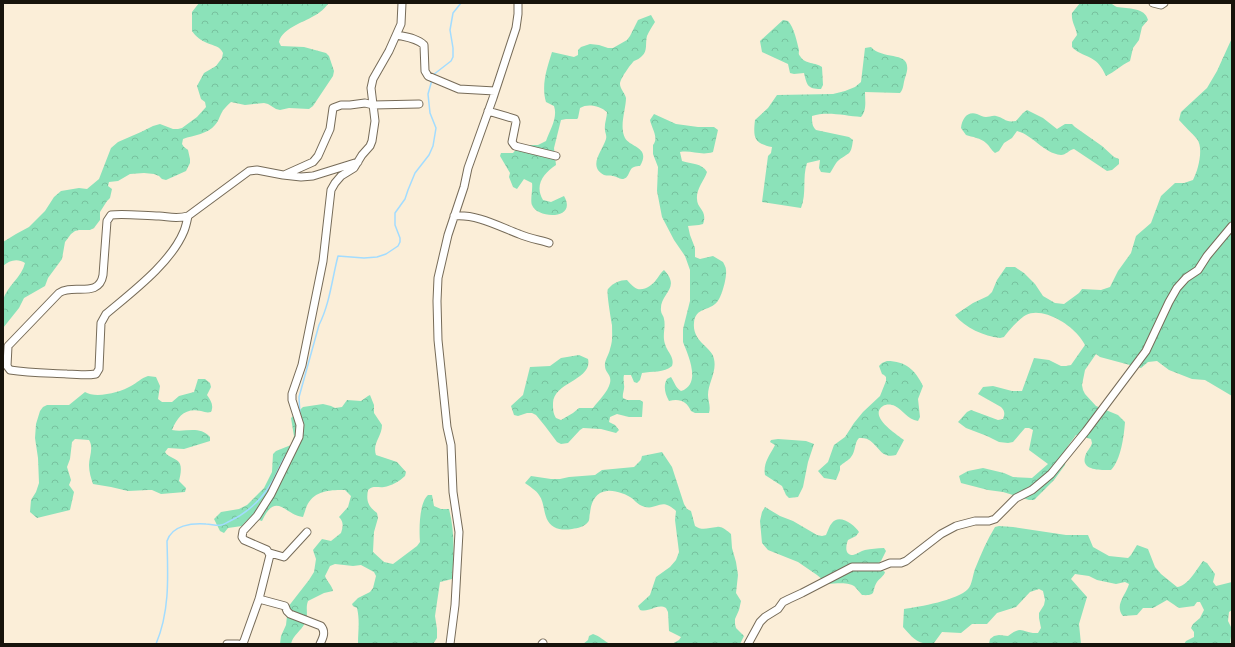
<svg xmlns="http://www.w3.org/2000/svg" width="1235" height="647" viewBox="0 0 1235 647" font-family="'Exo 2',sans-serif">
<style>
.forest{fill:url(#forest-crowns)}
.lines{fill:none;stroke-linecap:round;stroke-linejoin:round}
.stream{stroke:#a2dcff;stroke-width:1.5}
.minor-casing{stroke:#766b58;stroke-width:9}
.minor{stroke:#fff;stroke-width:7}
</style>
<defs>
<pattern id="forest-crowns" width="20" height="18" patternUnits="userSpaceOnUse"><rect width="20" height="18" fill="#8be2b9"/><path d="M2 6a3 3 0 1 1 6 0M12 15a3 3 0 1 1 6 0" fill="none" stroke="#77c19e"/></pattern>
</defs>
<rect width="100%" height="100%" fill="#fbeed8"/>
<!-- forest -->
<path class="forest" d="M199,3H329C326,6 323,10 320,12C309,21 282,27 279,42L281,46L304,47L326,53L329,56L334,71L333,76L313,106L309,109L289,108L280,110L276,109L268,104L264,103L245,105L231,102C227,106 223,109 221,114C219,118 218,122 215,125C208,134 194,135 183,139L182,144L184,147L188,150L190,159V163L186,171L166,180L162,179L159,176L154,174L144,173L130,174L118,181L109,182L108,186L112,189L110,198L107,201L100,212V220L94,228L90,230H79L75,231L71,234L65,242L62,259L48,278L45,286L24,298L19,308L3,328C3,320 1,309 3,300C7,286 22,277 25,263C18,258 9,260 3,266V242L16,234L29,227L45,211L54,197L61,191L79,188L87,189L99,179L111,148L118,142L141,132L153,126L160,124L173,129H178L182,128L197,117L206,107L205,102L201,99L197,86L204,73L216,66L222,58L223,53C220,46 214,46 207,43C202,41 195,36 192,31V12Z
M1080,3C1089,3 1099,2 1109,3C1112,3 1114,6 1117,7C1128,9 1145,7 1148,20L1142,27L1139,40L1133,48L1130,61C1121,65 1115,72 1106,76C1103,70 1100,64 1094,60C1087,55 1078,54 1072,47V42L1077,35C1076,27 1071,22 1072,13Z
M651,15L655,22C652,27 649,31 647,36C645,43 648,51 642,56C640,58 637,60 634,61C630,65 620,79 620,84C620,89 625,93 626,98C626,109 619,127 625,138C631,148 651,147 640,166C638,166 636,166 634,167C628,169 630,179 622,179C619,179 616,176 613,176C610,175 607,176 604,175C587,166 603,150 606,139C607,135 605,133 605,130C604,124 607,118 607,112C600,106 588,103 580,108L578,118L577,119H566L561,120L554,148L556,165C544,173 534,185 543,200L551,202L564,196C578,220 537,219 532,205C530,201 533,189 532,183L524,179L517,189L513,187L509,177L510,173L500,156L501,153H513L520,145H538L546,141C550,130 558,118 554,106L546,102C541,85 547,68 552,52L574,57L578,55V50L581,47L590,44L599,45L608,48H613L627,40L630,36L638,20Z
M783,20L788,21C794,27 797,42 799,50C799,54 798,53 800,56C805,65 816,62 822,67L823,85L821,89C807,89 807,85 804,73L794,74L790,73L788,64L762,52L760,41Z
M1232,38V396L1205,380L1192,379L1169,370L1157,361L1148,362L1141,368L1100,357L1096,354L1085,370L1082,385L1083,390L1085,394L1096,406L1118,415L1125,422C1124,436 1121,460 1111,470C1103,470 1081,471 1085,457C1086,451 1091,448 1092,443L1091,439L1076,435L1068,446L1065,465L1062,469L1054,480L1034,500H1029L1003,492L988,490L961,483L959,476L968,471L983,468L1004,473L1013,477L1032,478L1048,464L1029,450L1033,430L1029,428H1025L1013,442L1008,443L999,442L987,436L966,428L958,422L967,412L971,410L998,420L1003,419C1005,414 1005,411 1001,407L978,394L983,387L993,386L1012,391H1022L1034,358L1049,360L1061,366H1066L1071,365L1085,345C1083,342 1081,338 1078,335C1068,323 1042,307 1026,315C1020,318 1008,331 1004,337L1000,338C984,336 965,328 955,315L973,303L988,296L992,292L997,280L1006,267H1015L1024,273L1035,284L1043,296L1055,303L1064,304L1079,293L1082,289L1101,290L1110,287L1118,271L1131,253L1136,236L1151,223L1161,196L1175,183H1184L1193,180C1198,171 1204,148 1197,139C1192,133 1185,127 1179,120L1181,112L1207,88L1217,71Z
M871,47C884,62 916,48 905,78C903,84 904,88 900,93L865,92C865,101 867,110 861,117C846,116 827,111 812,116C812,122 812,126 816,130L849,137L853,140C851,155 850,152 839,160C835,163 833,169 830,173L821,172L819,168L820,160L807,163C802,178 807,193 801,208L762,202L768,156L771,153L772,147C754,143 753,138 755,120L768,108L777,95L833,94L845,91L855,87L861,82L865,48Z
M1027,110L1043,118L1057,129L1065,124H1072L1075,127L1102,146L1114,157L1119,159V164L1112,170L1107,171L1074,149C1069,150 1066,155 1061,155C1043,153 1033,135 1017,131L1012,138L1004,143L999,151L995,153C991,150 989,145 986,143C981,138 972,137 966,135L961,128C962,119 967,111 977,114C980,115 983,117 986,117C989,117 993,115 996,116C1005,118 1005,123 1016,121L1023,113Z
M654,114L676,124L698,127H714L718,130L713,152C701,156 692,150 680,152L682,161C691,164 702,163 707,172C704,181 696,189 697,199C697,209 708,210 703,224L699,225L688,226L690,235L695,248V257L700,259L713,256L723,262C724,264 726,267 726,270C727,277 722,297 717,302C710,311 695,307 694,323C692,342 712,347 714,359C717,372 708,383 708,395C708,401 711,406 709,413H695L691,411C687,401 679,398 669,401C665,394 663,386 667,379L671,377C675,383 675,387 681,391C702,384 688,355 683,342V329L690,301V270L685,256L674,240L662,217L657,191L658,167L653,154V145C659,138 652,129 650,120Z
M664,270C682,289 659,293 661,311C661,314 664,316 664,319C666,327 662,335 665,344C667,352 675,357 672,366C664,373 652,371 642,373L640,380L637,383L634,382L631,375H624C623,379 624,381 624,385C625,389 622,394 623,398L627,400H640L643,402L642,417H629L617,414L610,417L609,422L615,425L619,430L616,433L601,429L583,428L580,430L568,443L561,444L557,442L545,426L536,415L532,413H527L518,416L514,415L511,406L523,395L530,367L550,366L561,358L579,355L588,359C593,380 554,382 553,403C553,409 553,413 556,418L561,420L573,413L579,408H593C598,401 608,392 610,383C612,374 605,373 605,366C604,361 609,355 610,349C613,341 612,333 612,325C611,319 606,291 608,289C613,283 620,280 627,280C629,282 631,285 634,287C641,293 652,286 656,280C659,277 660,273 664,270Z
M887,361C906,361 915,370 923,386L918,399L920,417L918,421C907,419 903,410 895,406C891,404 886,404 883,406C868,416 896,434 904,440L896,455C881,459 879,446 869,440C866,438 862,438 859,438C854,443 856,451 851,457C849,460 843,463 840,466V470L836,480L824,478L818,471L828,462L834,445L845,437L854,423L863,412L880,396L886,381V377L884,375L882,374L879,366L882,363Z
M148,376L156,377L160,386L158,399L162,402H172L179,396L194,392L198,379H205L210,383L211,387L207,395C211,401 214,405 211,412C207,413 205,412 201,411C185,408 178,416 172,430C185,433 199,425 210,437V441L184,449L168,448L165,452C168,458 178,458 180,464C182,469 180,477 179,481L186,488L185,492L161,494L152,490H148L128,491L111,487L93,484C91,478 89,472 89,465C89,457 94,448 89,440L75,439L72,442L70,459L67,467L71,480L69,485L74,492L70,510L37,518L30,512L31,500L36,492L39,483L38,458L35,438L36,424L40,411L43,407L47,405H69L85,392C96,399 121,392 131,386C137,383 141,378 148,376Z
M370,395L374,405V413L382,425C382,437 372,443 376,455L397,462L406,472L405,476C400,481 391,486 384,487C378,488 373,485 368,490C366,501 368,506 377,513L378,518L374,532L373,552L384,562L393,564L417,546L420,542C419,530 419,503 428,495H432L434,506L441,509H449C455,533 454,554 452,579L440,582L435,616L437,629V638L433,644H358C358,631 360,621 357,608L353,606L352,604L358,598L370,592L373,588L376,576L374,572L361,565L353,566L335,564L330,566L325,576C327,582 332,585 333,591L324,593L308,601C305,609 309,614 305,623C301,631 293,635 291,644H280L281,636L286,625L288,607L309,580L314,572L316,559L313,550L322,539L331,541L341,533C343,527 344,522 339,517L348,507L351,496L345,490C332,490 317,490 309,502C306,506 305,512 303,517C286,516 276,490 262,521C252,518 249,517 242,526L228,528L224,533L220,531L214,519L221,512L239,509L247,505L264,488L272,472L273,454L276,451L291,445L294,436L291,418L303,407L323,404L331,406L335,408L342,407L347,400L361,401L368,396Z
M778,439L806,441L814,444L808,462L803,487L798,497L789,498L786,495L782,486L765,475C763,464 769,456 774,447L775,445L770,442L771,440Z
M662,452L672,467L684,504L687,509L691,511L695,526C702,531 708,528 717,527C722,526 727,531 731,534L732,548L736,562L738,575L736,593L741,601L739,610L735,619V624L736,628L744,636L740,644H672L679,640L681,637L669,631L668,612L666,608C657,603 650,613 640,610L638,606L650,595L656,577L670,567L676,560L679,552L675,520L676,511C661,497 658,510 645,507C639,505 637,503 633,499C626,494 615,490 607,491C595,492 591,503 590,513C589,516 590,520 588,522C584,527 578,528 572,529C566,530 559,530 554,527C542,520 546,504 539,495C537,491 529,486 525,483L531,476L551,479H560L569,477L595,475L602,470L634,467L641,460L642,456Z
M765,507L780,516L793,521L817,535L822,536L826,535C828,531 829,526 832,523C839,513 855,525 859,532L856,536L848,540C846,545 844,555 853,555C857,554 861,551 865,550C871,549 877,548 884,548L886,551L881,561L877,564L880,569L885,572C884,576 880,578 877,582C871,591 878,596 862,595C860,593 858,590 856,588C850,581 835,584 828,584L817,575L798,562L768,550L762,543L760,521L762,512Z
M999,526L1013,527L1066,535H1088L1093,547L1109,556L1128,558L1131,555L1137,545L1148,549L1155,567L1161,574L1177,587C1188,586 1196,570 1203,561L1207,563L1215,574L1213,582L1216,586L1232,582V610L1229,612L1228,621L1232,629L1230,644H1184L1186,641L1194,637V632L1191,628L1193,624L1200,618L1204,610L1200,602H1197L1194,606L1179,608L1167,600L1153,608H1143L1137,615L1123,616C1114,605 1126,595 1129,584L1125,582L1116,584L1097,580L1089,576L1075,574L1071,579L1087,597L1079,624L1081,644H989L990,639L994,636L999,635L1008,636C1023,624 1022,634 1038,633L1041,628L1039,618V613L1044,605L1045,600L1043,591L1039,589L1030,592L1016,607L997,613L987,624H972L961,633L942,632L934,643C918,646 913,638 903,627L904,609C919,607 958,600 968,589C972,585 973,574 975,569C981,554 987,540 995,527Z
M593,634C600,636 604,641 610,644H583L588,640L589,636Z"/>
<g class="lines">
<!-- stream -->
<path class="stream" d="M433,75L451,61L453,57V48L450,30L453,13L461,3
M300,415L299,397L319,325C330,303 332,279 338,256L364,258L377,257L386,254L398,246L400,242V238L395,225V213L405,199L408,190L415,173L429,155L433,146L436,128L430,113L428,94L432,80
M300,442C304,434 304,426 302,419
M156,644C170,611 168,576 167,541C172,525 192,523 206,524C211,524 217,526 221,525C224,525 227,522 230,521C247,513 262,499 272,482C277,474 280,464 286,455"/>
<defs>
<path id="minor" d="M1153,3L1161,5L1164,3
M397,35C406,37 417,38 424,45L425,71L428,76L459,89L495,91
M488,111L515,119L516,122L512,142L515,146L556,156
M284,175L313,162L318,156L330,129L333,108L341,105H350L365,103L373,105L419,104
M188,216C187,221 186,226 184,231C171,263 132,292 106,314L101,323L99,369L96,374C84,376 78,374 67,374C48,373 29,373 10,370L7,366L8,346L59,293C72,283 99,299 103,275L107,221L111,215C123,213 146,216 159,216C171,217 177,219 188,216L249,171L257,170L283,175L301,177L313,176L358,162
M454,216C477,214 498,226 519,234C528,238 539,240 549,243
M270,553L284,557L307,532
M259,599L285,606L287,611L290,614L321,626C326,632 323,638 320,644
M227,644H238
M242,644L244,641L259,599L270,555L267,550L244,540L242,537L243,531L257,516L271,494L299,437L300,425L292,400V394L302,365L323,261L331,190L335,183L341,176L354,168L362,155L370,146L372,141L375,121L371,88L373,79L389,51L401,24L402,3
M450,644L455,605L459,532L453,492L451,445L447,427L438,340L437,301L438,278L448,235L464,187L468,168L493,98L516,28L518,14V3
M542,644L543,643
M748,644L760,622L765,617L778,609L783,602L789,599L802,593L852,567H880L890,563H901L906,561L941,534L956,526L975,521H989L995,519L1016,498L1032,490L1051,474L1086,431L1146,351L1169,302L1177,288L1186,278L1198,270L1207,256L1232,226"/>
</defs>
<!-- minor casing -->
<use href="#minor" class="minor-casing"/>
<!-- minor -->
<use href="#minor" class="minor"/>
</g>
<!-- border -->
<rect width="1235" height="647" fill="none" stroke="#17130b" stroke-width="8"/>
</svg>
